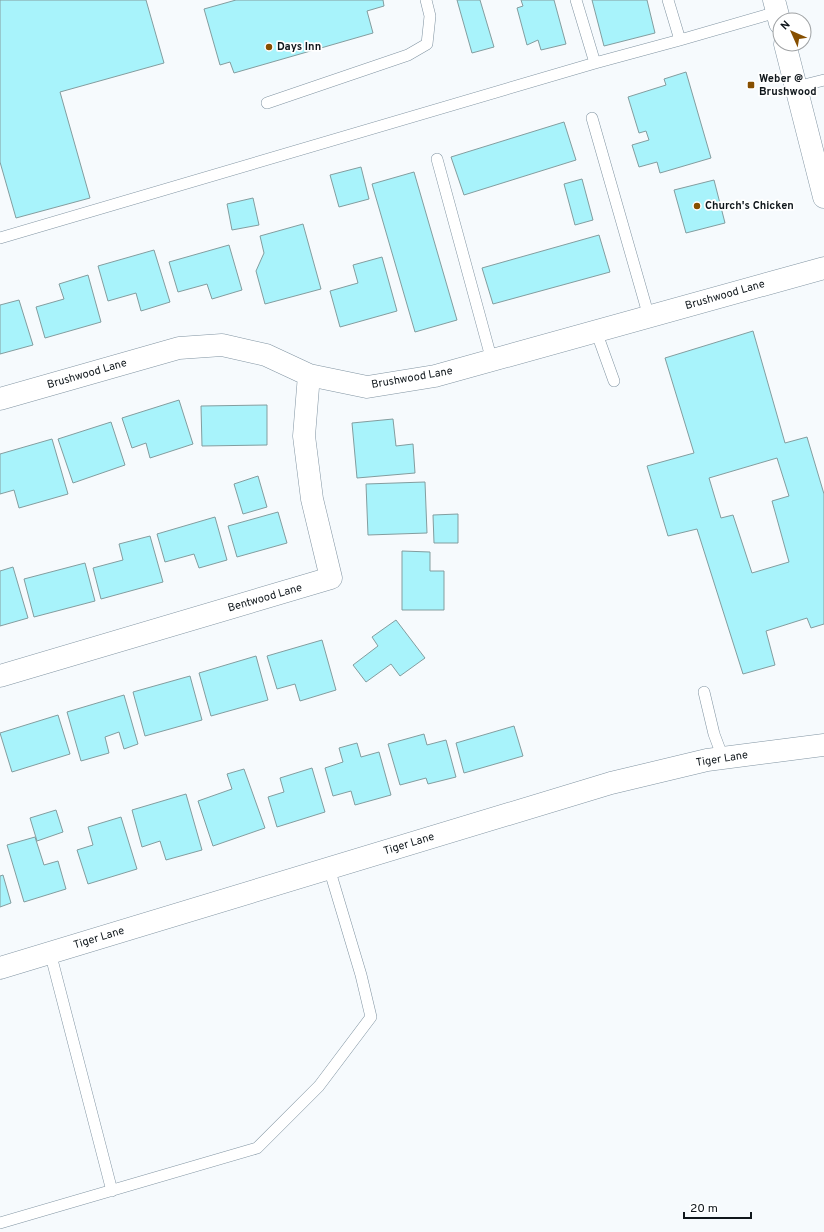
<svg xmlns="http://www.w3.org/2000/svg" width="824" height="1232" viewBox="0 0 824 1232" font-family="Overpass,sans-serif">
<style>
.building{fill:#a8f3fb;stroke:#839d9f;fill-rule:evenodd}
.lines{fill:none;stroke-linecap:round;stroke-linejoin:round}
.lane-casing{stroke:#8194a2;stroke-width:12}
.street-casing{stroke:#8194a2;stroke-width:23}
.secondary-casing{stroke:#8194a2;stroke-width:23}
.lane{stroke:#fff;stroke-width:11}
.street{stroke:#fff;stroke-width:22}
.secondary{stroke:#fff;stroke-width:22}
.poi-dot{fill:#874f00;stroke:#fff;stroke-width:1.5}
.labels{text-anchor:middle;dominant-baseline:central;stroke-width:3.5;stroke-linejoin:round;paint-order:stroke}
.poi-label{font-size:11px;font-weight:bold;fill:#0f161b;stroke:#fff;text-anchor:start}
.street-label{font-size:11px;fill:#0f161b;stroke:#fff}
</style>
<rect width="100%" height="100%" fill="#f6fafd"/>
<!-- building -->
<path class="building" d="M0,0H146L164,63L60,92L90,198L16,218L0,162Z
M236,0H383L384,6L367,11L373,33L234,73L230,62L220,65L204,9Z
M457,0H480L494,47L472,53Z
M521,0H554L566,44L541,50L538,40L527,45L517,8L523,6Z
M592,0H647L655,33L604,46Z
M686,72L711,158L660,173L657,162L639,167L632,145L649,140L646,131L639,133L628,97L666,85L664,79Z
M564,122L576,160L464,195L451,157Z
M361,167L369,199L339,207L330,175Z
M414,172L457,320L415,332L372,184Z
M582,179L593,220L575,225L564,184Z
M714,180L725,223L686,233L674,190Z
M253,198L259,225L232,230L227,204Z
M303,224L321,289L265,304L256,271L264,253L260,236Z
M599,235L610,272L493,304L482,268Z
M229,245L242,290L212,299L207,284L178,292L169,262Z
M154,250L170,302L141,311L136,293L108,301L98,266Z
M382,257L397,311L340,327L330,291L358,283L353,265Z
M88,275L101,322L45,338L36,307L64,299L59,284Z
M19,300L33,345L0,354V305Z
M753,331L785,443L807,437L824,494V624L811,628L807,618L766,631L775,665L743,674L697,529L668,536L647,466L694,453L665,358ZM777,458L789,496L772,501L789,562L752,573L733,515L721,518L709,478Z
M179,400L193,444L150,458L146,443L132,448L122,418Z
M267,405V445L202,446L201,406Z
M393,419L396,446L413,444L415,473L357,478L352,423Z
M111,422L125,465L73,483L58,439Z
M52,439L68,494L19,508L14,490L0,494V454Z
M258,476L267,507L243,514L234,484Z
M425,482L427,533L368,535L366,484Z
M278,512L287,543L237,557L228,526Z
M458,514V543H434L433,515Z
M215,517L227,560L199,568L194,554L165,562L157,534Z
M150,536L163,582L101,599L93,568L123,560L119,544Z
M402,551L430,552V571H444V610H402Z
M85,563L95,601L34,617L24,579Z
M13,567L28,618L0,626V571Z
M396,620L425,658L400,676L391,664L366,682L353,665L378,646L372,637Z
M322,640L336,690L300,701L295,684L277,689L267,656Z
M256,656L268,700L211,716L199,673Z
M190,676L202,720L145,736L133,692Z
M124,695L138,744L124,749L119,732L105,737L109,753L81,761L67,712Z
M58,715L70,754L12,772L0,733Z
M514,726L523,756L464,773L456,743Z
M424,734L427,745L446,740L456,777L428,784L426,778L400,785L388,744Z
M357,743L361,757L379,752L391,795L355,805L351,791L333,796L325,768L343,762L339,748Z
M312,768L325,812L277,827L268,797L284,792L280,778Z
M244,769L265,828L213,846L198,801L232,789L227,774Z
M186,794L202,850L166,860L160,841L142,847L132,810Z
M56,810L63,832L37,841L30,818Z
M121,817L137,869L88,884L77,850L93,845L88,827Z
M35,837L44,865L58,861L66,889L24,902L7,845Z
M3,875L11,903L0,907V876Z"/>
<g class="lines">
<defs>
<path id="lane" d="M576,0L595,63
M668,0L680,40
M796,87L824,80
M267,103L408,55L427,44L430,16L426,0
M592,118L649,317
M437,159L492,361
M0,238L595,63L680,40L777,12
M596,331L614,381
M704,692L714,734L723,758
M50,952L112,1191
M0,1223L257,1148L319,1086L371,1017L361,975L329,868"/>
<path id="street" d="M0,399L179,348L222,345L266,355L309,375L367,387L435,376L824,268
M0,676L331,578L312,499L304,436L309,375"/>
<path id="secondary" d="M774,0L780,23
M785,44L824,197
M0,968L611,783L707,760L824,745"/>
</defs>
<!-- lane casing -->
<use href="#lane" class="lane-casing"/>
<!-- street casing -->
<use href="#street" class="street-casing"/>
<!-- secondary casing -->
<use href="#secondary" class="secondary-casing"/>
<!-- lane -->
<use href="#lane" class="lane"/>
<!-- street -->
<use href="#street" class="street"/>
<!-- secondary -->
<use href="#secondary" class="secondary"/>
</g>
<!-- markers -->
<g class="poi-dot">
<circle cx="269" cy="47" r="4"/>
<rect x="747" y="81" width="8" height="8" rx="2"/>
<circle cx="697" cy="206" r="4"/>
</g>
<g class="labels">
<!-- poi labels -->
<g class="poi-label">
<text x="277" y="47">Days Inn</text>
<text x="759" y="79">Weber @<tspan x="759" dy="13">Brushwood</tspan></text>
<text x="705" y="206">Church's Chicken</text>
</g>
<!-- street labels -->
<g class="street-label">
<text transform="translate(725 295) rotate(-16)">Brushwood Lane</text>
<text transform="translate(87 374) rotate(-16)">Brushwood Lane</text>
<text transform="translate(412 378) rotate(-10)">Brushwood Lane</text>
<text transform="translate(265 598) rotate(-16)">Bentwood Lane</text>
<text transform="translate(722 759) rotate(-9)">Tiger Lane</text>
<text transform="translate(409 844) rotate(-17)">Tiger Lane</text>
<text transform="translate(99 938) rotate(-17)">Tiger Lane</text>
</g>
</g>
<!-- north arrow -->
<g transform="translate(792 32) rotate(315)"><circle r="19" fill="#ffffff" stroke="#9fa2a4"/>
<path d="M0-3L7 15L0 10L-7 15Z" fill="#874f00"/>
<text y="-6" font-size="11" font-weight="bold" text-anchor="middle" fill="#0f161b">N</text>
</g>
<!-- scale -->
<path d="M684 1212v6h67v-6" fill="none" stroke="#0f161b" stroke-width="2"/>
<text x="690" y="1212" font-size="12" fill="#0f161b" stroke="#ffffff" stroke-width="3" paint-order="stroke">20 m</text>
</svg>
